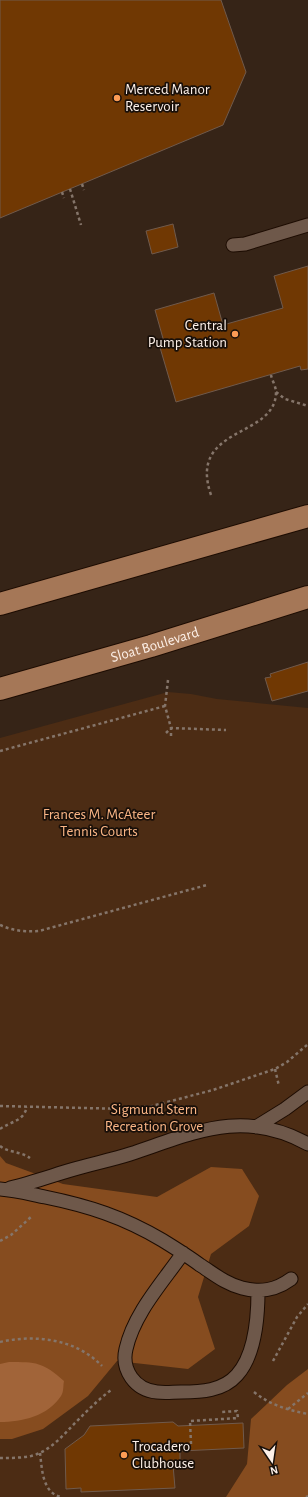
<svg xmlns="http://www.w3.org/2000/svg" width="308" height="1497" viewBox="0 0 308 1497" font-family="'Alegreya Sans',sans-serif">
<style>
.green{fill:#4c2c14}
.forest{fill:#864c1f}
.water{fill:#a16439}
.building{fill:#703803;stroke:#705a4c}
.lines{fill:none;stroke-linecap:round;stroke-linejoin:round}
.service-casing{stroke:#1d0c02;stroke-width:15}
.primary-casing{stroke:#1d0c02;stroke-width:24}
.path{stroke:#85756a;stroke-width:2.5;stroke-dasharray:3 3;stroke-linecap:butt}
.service{stroke:#6e584a;stroke-width:13}
.primary{stroke:#a57757;stroke-width:22}
.poi-dot{fill:#fd9c55;stroke:#180f09;stroke-width:1.5}
.labels{text-anchor:middle;dominant-baseline:central;stroke-width:3.5;stroke-linejoin:round;paint-order:stroke}
.poi-label{font-size:15px;fill:#fdf0e8;stroke:#180f09;text-anchor:start}
.street-label{font-size:15px;fill:#fdf0e8;stroke:#180f09}
.park-label{font-size:15px;fill:#fbb686;stroke:#180f09}
</style>
<rect width="100%" height="100%" fill="#362417"/>
<!-- green -->
<path class="green" d="M168,692L191,694L217,699L308,708V1497H0V738Z"/>
<!-- forest -->
<path class="forest" d="M0,1156L6,1163L63,1184L157,1197L211,1167L242,1169L259,1196L249,1226L211,1254L198,1297L215,1349L188,1369L117,1361L88,1396L43,1429L12,1439H0Z
M308,1369V1497H226L247,1464L251,1419L287,1385Z"/>
<!-- water -->
<path class="water" d="M9,1362C36,1362 43,1362 64,1381C63,1385 64,1392 61,1396C48,1416 22,1422 0,1422V1364Z"/>
<!-- building -->
<path class="building" d="M0,0H221L246,72L223,125L0,218Z
M173,224L178,247L152,254L146,231Z
M308,266V369L301,370L300,366L176,402L159,344L164,342L155,310L214,293L223,325L283,308L274,276Z
M308,662V691L272,701L265,678L271,677L270,674Z
M173,1422L178,1426L243,1423L244,1448L180,1451V1464L173,1465L175,1488L81,1492V1488L66,1489L65,1449L84,1435L90,1426Z"/>
<g class="lines">
<defs>
<path id="service" d="M233,245L245,244L308,225
M256,1127L285,1109L308,1092
M10,1188C31,1183 51,1176 71,1170C91,1164 111,1160 130,1154C194,1133 242,1108 308,1144
M0,1189C15,1190 30,1194 45,1197C89,1206 123,1217 162,1240C175,1248 188,1256 200,1265C214,1274 226,1284 242,1288C261,1293 276,1290 291,1279
M183,1253C163,1282 134,1313 126,1349C121,1370 135,1390 157,1392C165,1393 173,1392 181,1392C201,1392 223,1391 237,1375C255,1355 258,1317 258,1291"/>
<g id="primary">
<path d="M0,604L308,516"/>
<path id="s1" d="M0,689L151,646L308,597"/>
</g>
</defs>
<!-- service casing -->
<use href="#service" class="service-casing"/>
<!-- primary casing -->
<use href="#primary" class="primary-casing"/>
<!-- path -->
<path class="path" d="M82,184L84,190
M70,189L81,225
M62,192L64,198
M276,392L285,399L308,406
M211,495C187,425 276,439 276,392C276,387 272,380 271,375
M168,680L165,706L171,728V736
M166,733L171,728L226,730
M0,751L165,706
M0,925C13,931 26,932 39,931L207,885
M275,1069L279,1086
M0,1106L127,1109L152,1106L213,1090L275,1069L287,1062L307,1045
M0,1129C11,1121 23,1122 27,1107
M0,1146C9,1153 20,1151 30,1158
M0,1241L11,1235L31,1217
M0,1342C36,1334 76,1339 102,1366
M273,1361L297,1317L308,1304
M254,1392C270,1405 288,1410 308,1414
M288,1409L308,1393
M191,1444L190,1421L238,1418L237,1411L222,1412
M40,1453C42,1468 42,1494 62,1497
M0,1458C10,1458 21,1458 31,1456C51,1451 63,1435 77,1421C88,1410 99,1399 111,1390
M306,1497L308,1496"/>
<!-- service -->
<use href="#service" class="service"/>
<!-- primary -->
<use href="#primary" class="primary"/>
</g>
<!-- markers -->
<g class="poi-dot">
<circle cx="117" cy="98" r="4"/>
<circle cx="235" cy="334" r="4"/>
<circle cx="124" cy="1455" r="4"/>
</g>
<g class="labels">
<!-- poi labels -->
<g class="poi-label">
<text x="125" y="89">Merced Manor<tspan x="125" dy="17">Reservoir</tspan></text>
<text x="227" y="325" text-anchor="end">Central<tspan x="227" dy="17">Pump Station</tspan></text>
<text x="132" y="1446">Trocadero<tspan x="132" dy="17">Clubhouse</tspan></text>
</g>
<!-- street labels -->
<g class="street-label">
<text stroke="none"><textPath href="#s1" startOffset="161">Sloat Boulevard</textPath></text>
</g>
<!-- park labels -->
<g class="park-label">
<text x="99" y="814">Frances M. McAteer<tspan x="99" dy="17">Tennis Courts</tspan></text>
<text x="154" y="1109">Sigmund Stern<tspan x="154" dy="17">Recreation Grove</tspan></text>
</g>
</g>
<!-- north arrow -->
<g transform="translate(272 1461) rotate(167)" stroke="#180f09" stroke-width="3" paint-order="stroke">
<path d="M0-3L7 15L0 10L-7 15Z" fill="#fdf0e8"/>
<text y="-6" font-size="11" font-weight="bold" text-anchor="middle" fill="#fdf0e8">N</text>
</g>
</svg>
